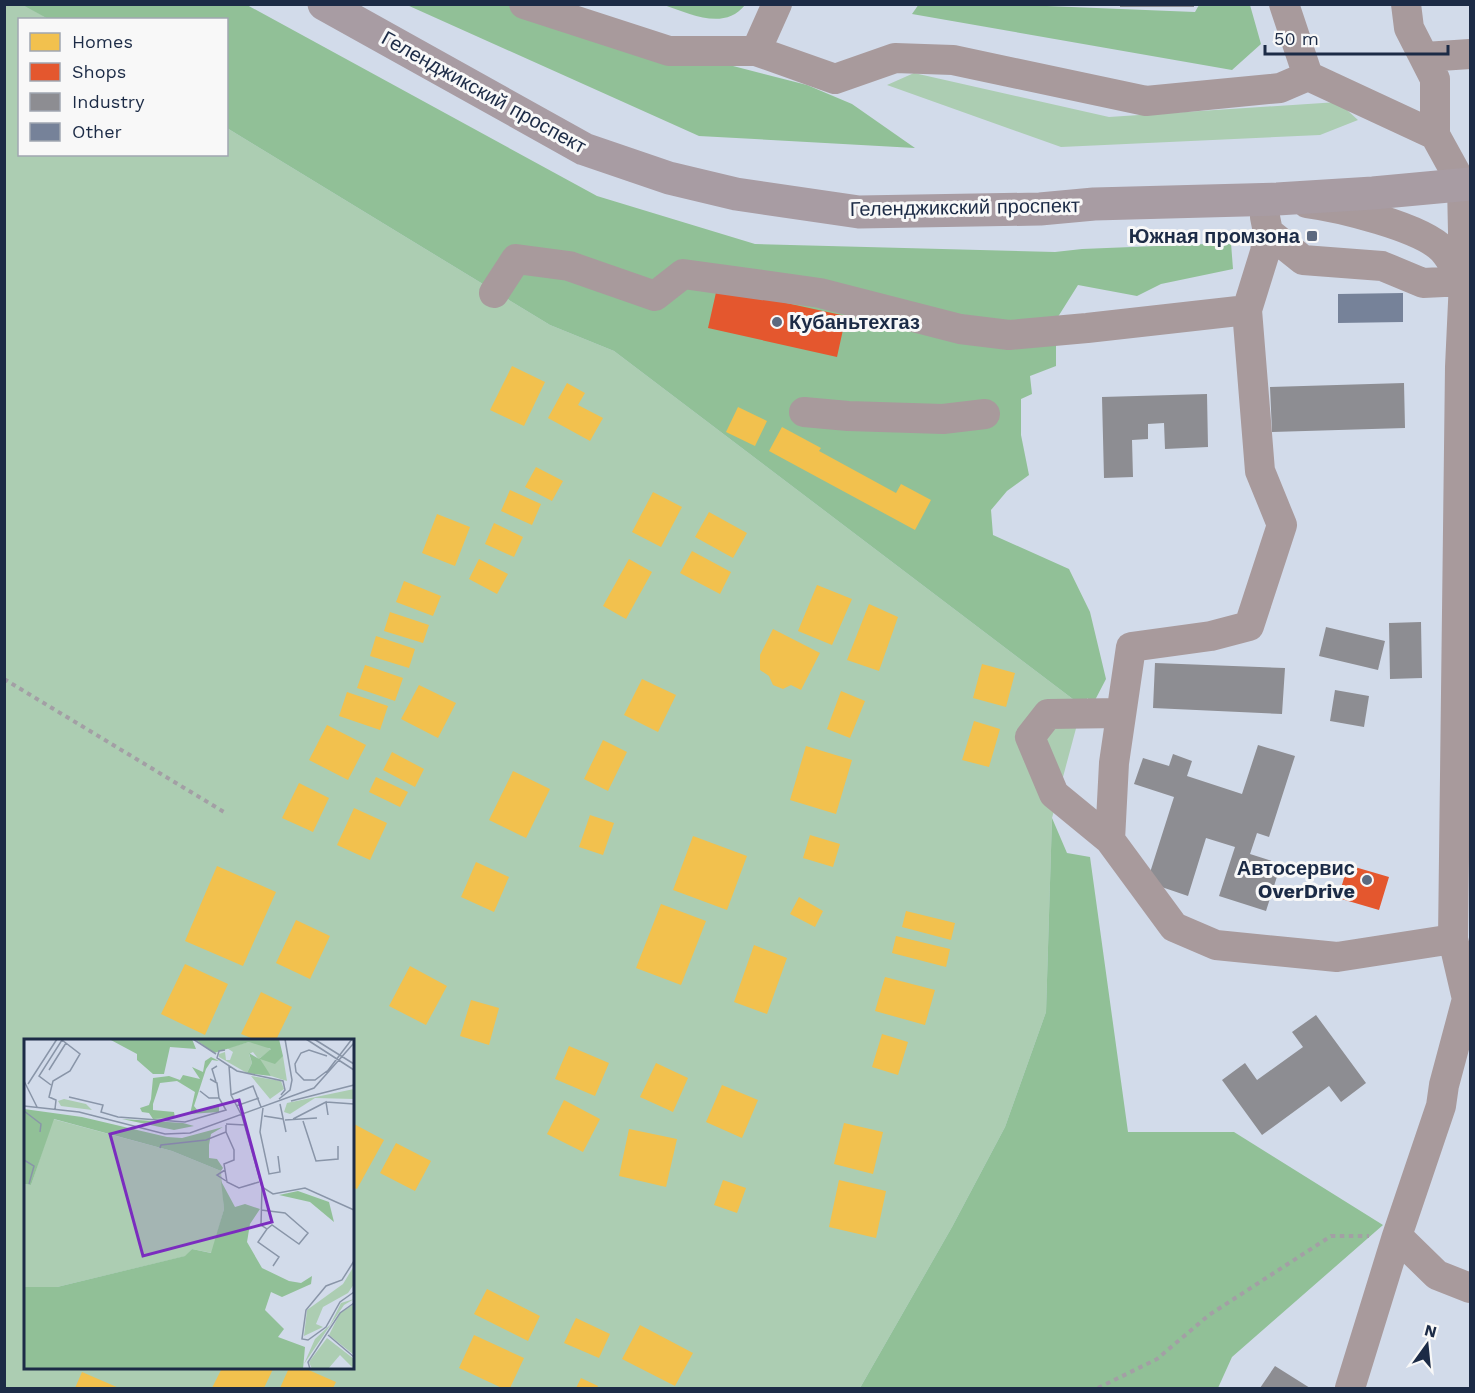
<svg xmlns="http://www.w3.org/2000/svg" width="1475" height="1393" viewBox="0 0 1475 1393" font-family="'Work Sans',sans-serif">
<style>
.green{fill:#accdb2;fill-rule:evenodd}
.forest{fill:#91c097}
.homes{fill:#f2c14e}
.shops{fill:#e4572e}
.industry{fill:#8d8d92}
.building{fill:#768299}
.lines{fill:none;stroke-linecap:round;stroke-linejoin:round}
.path{stroke:#a39fa5;stroke-width:4;stroke-dasharray:4.5 4.5;stroke-linecap:butt}
.minor{stroke:#a89a9c;stroke-width:30}
.major{stroke:#a89ca3;stroke-width:33}
.poi-dot{fill:#5c697f;stroke:#f8f8f8;stroke-width:2}
.labels{text-anchor:middle;dominant-baseline:central;stroke-width:6;stroke-linejoin:round;paint-order:stroke}
.street-label{font-size:20px;fill:#1c2b46;stroke:#f8f8f8}
.poi-label{font-size:20px;font-weight:bold;fill:#1c2b46;stroke:#f8f8f8;text-anchor:end}
.inset-road{fill:none;stroke:#8995a8;stroke-width:1.5}
.view{fill:#7b2cbf;fill-opacity:0.15;stroke:#7b2cbf;stroke-width:3}
.inset-edge{fill:none;stroke:#1c2b46;stroke-width:3}
</style>
<rect width="100%" height="100%" fill="#d2dbea"/>
<!-- green -->
<path class="green" d="M23,4L48,19L20,20V154H226L227,128L550,325L614,351L1082,706L1052,818L1046,1012L1005,1127L952,1227L860,1388H5L4,5ZM26,1040H352V1368H26Z
M914,73L1109,117L1338,102L1358,120L1320,135L1061,147L887,85Z"/>
<!-- forest -->
<path class="forest" d="M919,4H998L1195,12L1199,5H1250L1261,44L1232,70L912,14Z
M23,5H247L597,196L755,244L1055,252L1082,249L1231,243L1233,269L1161,284L1137,296L1078,285L1056,320V366L1030,376L1032,394L1021,399V435L1029,475L1007,491L991,510L993,535L1069,569L1090,612L1106,679L1093,704L1087,698V720L1082,706L614,351L550,325L227,128L226,20L48,19Z
M407,5H532L644,43L807,85L852,104L915,148L699,136Z
M664,5H745C724,31 691,14 664,5Z
M1052,818L1067,853L1090,857L1128,1132H1234L1383,1225L1232,1357L1218,1388H860L952,1227L1005,1127L1046,1012Z"/>
<!-- homes -->
<path class="homes" d="M512,366L545,382L524,426L490,410Z
M567,383L585,393L578,405L603,418L590,441L548,418Z
M738,407L767,421L755,446L726,432Z
M782,427L821,448L819,451L896,493L901,484L931,500L915,530L769,451Z
M536,467L563,481L552,501L525,487Z
M510,490L541,504L532,525L501,511Z
M653,492L682,507L661,547L632,532Z
M709,512L747,533L733,558L695,537Z
M437,514L470,527L455,566L422,553Z
M494,523L523,537L514,557L485,544Z
M692,551L731,572L720,594L680,573Z
M479,559L508,574L497,594L469,579Z
M629,559L652,572L626,619L603,606Z
M404,581L441,596L433,616L396,602Z
M817,585L852,599L832,645L798,631Z
M869,604L898,617L879,671L847,660Z
M390,612L429,625L423,643L384,631Z
M773,629L820,653L801,690L791,685L783,689L773,685L769,676L760,670V655Z
M376,636L415,649L409,668L370,656Z
M982,664L1015,673L1006,707L973,698Z
M365,665L403,678L395,701L357,688Z
M642,679L676,695L658,732L624,715Z
M419,685L456,703L438,738L401,719Z
M841,691L865,701L850,738L827,729Z
M347,692L388,706L380,730L339,716Z
M974,721L1000,729L989,767L962,760Z
M327,725L366,745L348,780L309,760Z
M603,740L627,752L608,791L584,779Z
M806,746L852,760L836,814L790,800Z
M392,752L424,769L415,787L383,770Z
M513,771L550,789L526,838L489,820Z
M376,777L408,792L400,807L369,792Z
M299,783L329,798L313,832L282,818Z
M354,808L387,823L370,860L337,845Z
M590,815L614,823L603,855L579,847Z
M810,835L840,844L833,867L803,858Z
M693,836L747,856L727,910L673,890Z
M476,862L509,877L494,912L461,897Z
M217,866L276,892L243,966L185,941Z
M799,897L823,911L815,927L790,914Z
M661,904L706,921L681,985L636,968Z
M906,911L955,923L951,940L902,927Z
M296,920L330,936L310,979L276,963Z
M896,936L950,949L946,967L892,953Z
M754,945L787,958L767,1014L734,1002Z
M185,964L228,984L205,1035L161,1014Z
M410,966L447,986L426,1025L389,1006Z
M885,977L935,990L925,1025L875,1011Z
M261,992L292,1007L276,1040H256L241,1034Z
M471,1000L499,1008L489,1045L460,1036Z
M882,1034L908,1042L898,1075L872,1067Z
M569,1046L609,1063L595,1096L555,1079Z
M656,1063L688,1078L673,1112L640,1097Z
M722,1085L758,1100L742,1138L706,1122Z
M564,1100L600,1119L583,1152L547,1134Z
M844,1123L883,1132L873,1174L834,1164Z
M354,1124L384,1140L357,1189L352,1187Z
M629,1129L677,1139L666,1187L619,1176Z
M396,1143L431,1161L415,1191L380,1173Z
M723,1180L746,1188L737,1213L714,1205Z
M839,1180L886,1191L876,1238L829,1227Z
M487,1289L540,1316L528,1341L474,1314Z
M576,1318L610,1334L599,1358L564,1343Z
M640,1325L693,1353L675,1386L622,1359Z
M474,1335L524,1358L510,1388H502L459,1368Z
M222,1368H269L273,1369L264,1388H212Z
M289,1368H304L336,1382L333,1388H280Z
M82,1372L119,1388H75Z
M581,1378L598,1386L597,1388H576Z"/>
<!-- shops -->
<path class="shops" d="M717,288L846,316L837,357L708,328Z
M1348,865L1389,877L1379,910L1338,898Z"/>
<!-- industry -->
<path class="industry" d="M1120,4H1194V7H1120Z
M1404,383L1405,428L1272,432L1270,387Z
M1207,394L1208,447L1165,449L1164,423L1148,424V439L1132,440L1133,477L1104,478L1102,397Z
M1421,622L1422,678L1390,679L1389,623Z
M1326,627L1385,641L1378,670L1319,656Z
M1155,663L1285,668L1282,714L1153,708Z
M1335,690L1369,696L1364,727L1330,721Z
M1258,745L1295,756L1269,837L1257,833L1250,854L1281,864L1266,911L1219,896L1235,847L1206,838L1188,896L1147,882L1174,797L1134,784L1143,758L1169,766L1173,754L1192,761L1187,776L1242,794Z
M1316,1015L1366,1083L1341,1102L1329,1086L1262,1135L1222,1080L1245,1063L1257,1080L1303,1047L1292,1032Z
M1275,1366L1310,1388H1260Z"/>
<!-- building -->
<path class="building" d="M1403,293V322L1338,323V294Z"/>
<g class="lines">
<!-- path -->
<path class="path" d="M4,679L224,812
M1098,1388L1157,1359L1209,1315L1331,1236H1369"/>
<!-- minor -->
<path class="minor" d="M524,4L669,51H756L835,79L895,58L953,60L1146,101L1280,88L1308,76L1284,4
M1406,4L1409,28L1435,79V135L1462,184L1464,281L1460,367L1453,939L1467,999L1470,1003
M756,51L777,4
M1425,57L1470,54
M1308,76L1435,135
M1307,203C1338,207 1422,227 1443,250C1451,259 1457,271 1464,281
M1265,217L1268,232L1303,260L1382,266L1423,283L1464,281
M494,293L516,259L569,266L655,296L683,274L820,293L960,329L1009,335L1087,328L1247,310L1265,252L1268,232
M1247,310L1260,471L1282,525L1249,626L1211,636L1131,647L1114,763L1110,840L1174,927L1216,945L1337,957L1453,939
M804,412L848,416L943,419L985,414
M1110,840L1054,794L1030,737L1048,714L1121,713
M1397,1236L1437,1275L1470,1288
M1350,1388L1397,1236L1441,1106L1444,1085L1467,999"/>
<!-- major -->
<path class="major" d="M324,4L584,149L669,178L736,194L859,212L1040,209L1094,204L1277,199L1373,193L1470,184"/>
</g>
<!-- markers -->
<g class="poi-dot">
<rect x="1306" y="230" width="12" height="12" rx="3"/>
<circle cx="777" cy="322" r="6"/>
<circle cx="1367" cy="880" r="6"/>
</g>
<g class="labels">
<!-- street labels -->
<g class="street-label">
<text transform="translate(484 92) rotate(29)">Геленджикский проспект</text>
<text transform="translate(965 207) rotate(-1)">Геленджикский проспект</text>
</g>
<!-- poi labels -->
<g class="poi-label">
<text x="1300" y="236">Южная промзона</text>
<text x="789" y="322" text-anchor="start">Кубаньтехгаз</text>
<text x="1355" y="868">Автосервис<tspan x="1355" dy="23">OverDrive</tspan></text>
</g>
</g>
<!-- overview -->
<g transform="translate(24 1039)">
<rect width="330" height="330" fill="#d2dbea"/>
<path d="M225,3L237,4L247,11L236,19L259,17L263,42L247,37L229,13L225,15L228,24L223,34L195,18V15L201,13L202,21H206L209,13L203,9ZM227,37L257,42L260,50L246,60ZM330,50V60L291,59L266,75L260,73L263,64ZM40,60L62,65L68,71L37,67L34,62ZM29,80L148,112L197,132L200,170L188,214L168,210L162,217L33,248H0V145L7,146ZM330,227V245L324,254L299,268L292,285L299,288L280,297L283,271L319,245ZM330,260L320,266L280,325L291,300L306,286L317,264ZM330,265L329,286L330,316L305,296L316,274ZM303,299L330,320V330L316,316L304,330H288L285,323Z" fill="#accdb2"/>
<path d="M85,0H168L172,10L146,8L140,35H129L113,21V15ZM171,0H255L259,17L251,25L236,20L247,37L223,34L228,24L225,14L235,20L247,10L225,3L190,14ZM187,18L195,22L188,21L182,30L170,67L174,72L195,65V73L166,75L171,53L153,42L136,44L129,65V71L150,73L151,79L129,80L125,74L118,73L116,69L125,66L127,60L129,39L145,37L156,41L159,36L176,40L168,28L179,33L181,22ZM0,70L58,78L143,98L158,99L199,88L187,95L185,106V119L193,120L199,129L197,132L148,112L30,80L7,146L0,145ZM98,80L159,84L170,87L150,91ZM197,142L211,168L221,165L236,170L226,185L223,203L238,229L265,242L277,244L288,237L287,245L258,258L247,253L241,271L260,290L254,298L281,308L279,330H0V248H33L161,217L168,210L187,214L200,170ZM274,152L305,163L310,183L286,163L255,156Z" fill="#91c097"/>
<path class="inset-road" d="M169,0L192,15M282,0L330,31M290,0L330,25M201,11L195,12L193,19L213,32L259,42L261,51L257,56M205,27L207,55M25,31L42,4M303,32L291,41H280L272,33L271,25L277,14L285,11L303,17M302,34L328,0M0,42L13,68M192,43L188,30L193,27M4,45L33,0M27,46L15,37L38,1M176,52L185,59H195M45,58L79,66L77,73L94,78L161,83L202,71L195,59L193,44L186,40M255,60L266,51L268,41L261,0M267,62L330,46M302,63L330,65M256,65L262,93M0,67L55,73L141,95L166,94L290,49L330,4M212,67L235,59M237,68L229,47L207,56L218,77L238,148L249,155L281,149L330,171M239,69L236,93L245,135L256,133L254,117M31,70L32,61L25,58L29,42L46,32L56,15L38,1M0,72L17,85L16,93M240,77L259,80M269,80L302,63L304,76M261,81L293,79M279,82L292,122L314,120V107M202,85L221,86M202,93L210,111V121L200,125L203,143L215,149L235,143M136,109L137,106L182,101L202,93V86M0,121L10,127L5,145M201,131L193,136L202,142M238,148L237,186L243,190L234,203L255,218L249,227M237,171L261,174L284,194L275,205L248,186L243,190M330,222L318,241L302,247L282,271L278,300L284,301L302,288L316,263L330,253M304,296L330,318M286,330L284,323L316,274L330,264"/>
<path class="view" d="M215,61L248,183L119,217L86,95Z"/>
<rect width="330" height="330" class="inset-edge"/>
</g>
<!-- border -->
<rect width="1475" height="1393" fill="none" stroke="#1c2b46" stroke-width="12"/>
<!-- legend -->
<rect x="18" y="18" width="210" height="138" fill="#f8f8f8" stroke="#a0a6b1" stroke-width="1.5"/>
<rect x="30" y="33" width="30" height="18" fill="#f2c14e" stroke="#a0a6b1" stroke-width="1.5"/>
<text x="72" y="48" font-size="18" fill="#1c2b46">Homes</text>
<rect x="30" y="63" width="30" height="18" fill="#e4572e" stroke="#a0a6b1" stroke-width="1.5"/>
<text x="72" y="78" font-size="18" fill="#1c2b46">Shops</text>
<rect x="30" y="93" width="30" height="18" fill="#8d8d92" stroke="#a0a6b1" stroke-width="1.5"/>
<text x="72" y="108" font-size="18" fill="#1c2b46">Industry</text>
<rect x="30" y="123" width="30" height="18" fill="#768299" stroke="#a0a6b1" stroke-width="1.5"/>
<text x="72" y="138" font-size="18" fill="#1c2b46">Other</text>
<!-- north arrow -->
<g transform="translate(1427 1345) rotate(15)" stroke="#f8f8f8" stroke-width="4.5" paint-order="stroke">
<path d="M0-4.5L10 22L0 15L-10 22Z" fill="#1c2b46"/>
<text y="-9" font-size="16" font-weight="bold" text-anchor="middle" fill="#1c2b46">N</text>
</g>
<!-- scale -->
<path d="M1265 45v9h183v-9" fill="none" stroke="#1c2b46" stroke-width="3"/>
<text x="1274" y="45" font-size="18" fill="#1c2b46" stroke="#f8f8f8" stroke-width="4.5" paint-order="stroke">50 m</text>
</svg>
